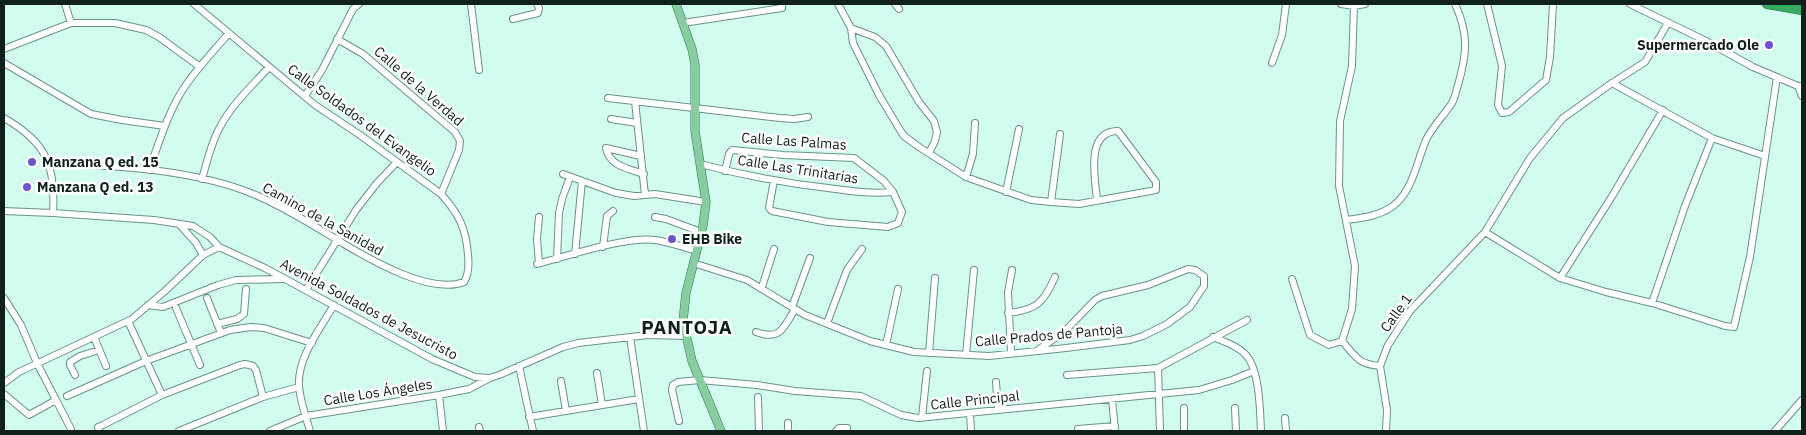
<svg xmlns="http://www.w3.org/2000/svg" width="1806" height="435" viewBox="0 0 1806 435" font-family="'IBM Plex Sans',sans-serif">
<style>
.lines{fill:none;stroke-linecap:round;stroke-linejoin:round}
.minor-casing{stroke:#6b9287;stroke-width:8}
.major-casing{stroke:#2a7a4a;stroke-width:9}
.highway-casing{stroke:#2a7a4a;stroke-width:10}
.minor{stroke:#fff;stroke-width:6}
.major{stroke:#88cca1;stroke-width:8}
.highway{stroke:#38aa63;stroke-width:9}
.poi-dot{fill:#6f53cc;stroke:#fefefe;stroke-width:2}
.labels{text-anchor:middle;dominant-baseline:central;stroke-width:5;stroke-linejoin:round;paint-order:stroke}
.poi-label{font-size:14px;font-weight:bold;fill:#10201c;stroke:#fefefe;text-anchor:start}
.street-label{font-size:14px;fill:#10201c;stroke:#fefefe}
.district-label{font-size:19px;font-weight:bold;letter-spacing:1px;fill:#10201c;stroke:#fefefe}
</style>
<rect width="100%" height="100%" fill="#d1fcef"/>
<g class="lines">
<defs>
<path id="minor" d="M65,4L71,23
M471,4L479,70
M838,4L851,28L853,43L879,95L900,130L904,136L919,147L966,177L1031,200L1051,202L1079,204L1156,190V182L1118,131C1085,131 1095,178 1097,200
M895,4L899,9
M1341,4L1354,6L1365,4
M1487,4L1502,66L1498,105L1502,113L1509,112L1546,80L1550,57L1553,4
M1630,4L1704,40L1753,67L1798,86H1802
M513,19L538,13L539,8L537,4
M683,23L782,8V4
M851,28L875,37L886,46L919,102L934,121L937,132L935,141L929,153
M337,39L363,54L455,132L460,141L459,150L441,194
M4,49L71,23H115L146,30L159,37L200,67
M4,63L91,114L122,120L165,126
M1272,63L1282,35L1286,4
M1612,83L1712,138L1765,156
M1798,86L1802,96
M305,96L322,70L353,9L359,4
M608,98L780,118L794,119L808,117
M635,101L645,195
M4,118C46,142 56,165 53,213
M611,119L637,123
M641,156L606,148C609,166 629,169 644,174
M700,164C742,175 785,183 828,188C850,191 871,194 893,192
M49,165C112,163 201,171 258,196C288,209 316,227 344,244C371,260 431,295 464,282C469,274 469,264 468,255C466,228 459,214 441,194L360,135L315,105L194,4
M149,170C159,143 167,115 182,91C195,70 213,52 229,33
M725,171L729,154L732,150L783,155L854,158L884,181L893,192L902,212L898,223L888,227L828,222L772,211L769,208L774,180
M563,174L616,193L634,196L655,194L706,202
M966,177L973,154L975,123
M202,179C207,162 211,143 220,127C232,104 252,86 269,67
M1006,192L1019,129
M1051,202L1060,134
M4,211L53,213L154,220L193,226L210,237L219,247L265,268L432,359L475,377L490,378L499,375L563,347L578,343L648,335L686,336
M539,217L537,239L539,263
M655,217L666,219L701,232
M1346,220C1363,218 1379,216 1393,206C1414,190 1417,159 1427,138C1434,125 1444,115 1452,103C1455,98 1456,91 1458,85C1467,54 1469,34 1455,4
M179,224L196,243L203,255
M1485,232L1560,278L1606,292L1652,303L1725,326L1734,327L1750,257L1777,77
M603,247L607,216L613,211
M575,254L582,181
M557,259L559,213L562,199L570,177
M693,263L747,280L805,315L870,341L914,352L989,356L1066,348L1130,340L1143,336L1167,324L1190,307L1204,286V276L1195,270L1188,269L1148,285L1102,296L1095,300L1065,331L1038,350
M537,264C567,256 627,236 655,240C669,242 683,247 697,251
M1560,278L1611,198L1663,110
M1292,279L1310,335L1329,345L1342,341L1352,309L1355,266L1339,186L1340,121L1352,66L1354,6
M762,287L774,249
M306,290L356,210L377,183L397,162
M4,298L21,325L37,363L56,400
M207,298L221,333
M1652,303L1685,206L1712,138
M148,305L163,307L218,285L236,280L284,279
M792,307L810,258
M176,308L200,365
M1008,313C1037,310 1044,302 1055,277
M128,321L162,395L240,365L245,364L253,366L256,370L263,397
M827,323L847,270L862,249
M217,324L237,319L244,314L246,289
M756,332C780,341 784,328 795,309
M659,333L684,326
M94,337L106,366
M630,337L644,431
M1213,337C1223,341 1236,345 1244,353C1260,367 1260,411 1261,431
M1342,341C1356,357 1358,364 1380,366
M886,345L898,289
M1011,352L1008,292L1012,270
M929,353L935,278
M966,355L974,270
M519,366L533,431
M1158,368L1160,431
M597,373L602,405
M75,375L70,365V362L80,356L99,350
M1067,375L1158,368L1247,320
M561,381L566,411
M996,382L998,410
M4,383L19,372L132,319L165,291L203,255L219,247
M4,394L29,415L56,400L71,429
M439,395L443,431
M67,396L146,361L230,330L251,327L264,328L312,343
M758,397L759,431
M1112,399L1115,431
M1184,408V431
M1235,408L1236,431
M970,413L971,431
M529,417L639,399
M922,417L927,371
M1285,418L1286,431
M679,421L672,390L673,385L678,382L700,380L757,385L795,391L861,396L901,415L918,418L1199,390L1232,380L1254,371
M479,427L480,431
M1078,429L1115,426
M99,431L98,427L103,425L162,395
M179,431L263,397L299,387
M270,431L306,416L439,395L469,389L490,378
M310,431C306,417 300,401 299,386C297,358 320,329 334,305
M788,431V423
M836,431L839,428H847
M1386,431L1387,410L1380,366L1388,345L1410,311L1485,232L1530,158L1563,118L1612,83L1645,62L1668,23
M1775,431L1802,400"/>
<path id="major" d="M676,4L692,49L695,65V131L706,202L703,226L686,293L683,321L692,361L721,431"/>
<path id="highway" d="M1767,4L1802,10"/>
</defs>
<!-- minor casing -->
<use href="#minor" class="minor-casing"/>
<!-- major casing -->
<use href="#major" class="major-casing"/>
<!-- highway casing -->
<use href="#highway" class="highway-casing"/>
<!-- minor -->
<use href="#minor" class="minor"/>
<!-- major -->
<use href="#major" class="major"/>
<!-- highway -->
<use href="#highway" class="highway"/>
</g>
<!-- markers -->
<g class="poi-dot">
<circle cx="1769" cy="45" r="5"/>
<circle cx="32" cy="162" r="5"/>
<circle cx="27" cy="187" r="5"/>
<circle cx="672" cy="239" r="5"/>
</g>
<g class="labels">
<!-- poi labels -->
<g class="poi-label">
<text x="1759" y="45" text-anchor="end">Supermercado Ole</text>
<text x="42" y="162">Manzana Q ed. 15</text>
<text x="37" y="187">Manzana Q ed. 13</text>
<text x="682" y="239">EHB Bike</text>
</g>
<!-- street labels -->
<g class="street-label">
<text transform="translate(419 86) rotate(41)">Calle de la Verdad</text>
<text transform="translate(362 120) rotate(36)">Calle Soldados del Evangelio</text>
<text transform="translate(794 141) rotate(4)">Calle Las Palmas</text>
<text transform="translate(798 169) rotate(9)">Calle Las Trinitarias</text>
<text transform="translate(323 219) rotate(29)">Camino de la Sanidad</text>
<text transform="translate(369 309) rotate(28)">Avenida Soldados de Jesucristo</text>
<text transform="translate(1396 313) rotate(-54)">Calle 1</text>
<text transform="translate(1049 335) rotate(-5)">Calle Prados de Pantoja</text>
<text transform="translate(378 392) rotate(-9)">Calle Los Ángeles</text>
<text transform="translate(975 400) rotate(-6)">Calle Principal</text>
</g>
<!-- district labels -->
<g class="district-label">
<text x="687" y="327">PANTOJA</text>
</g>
</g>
<!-- border -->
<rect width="1806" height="435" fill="none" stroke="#10201c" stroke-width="10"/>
</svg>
